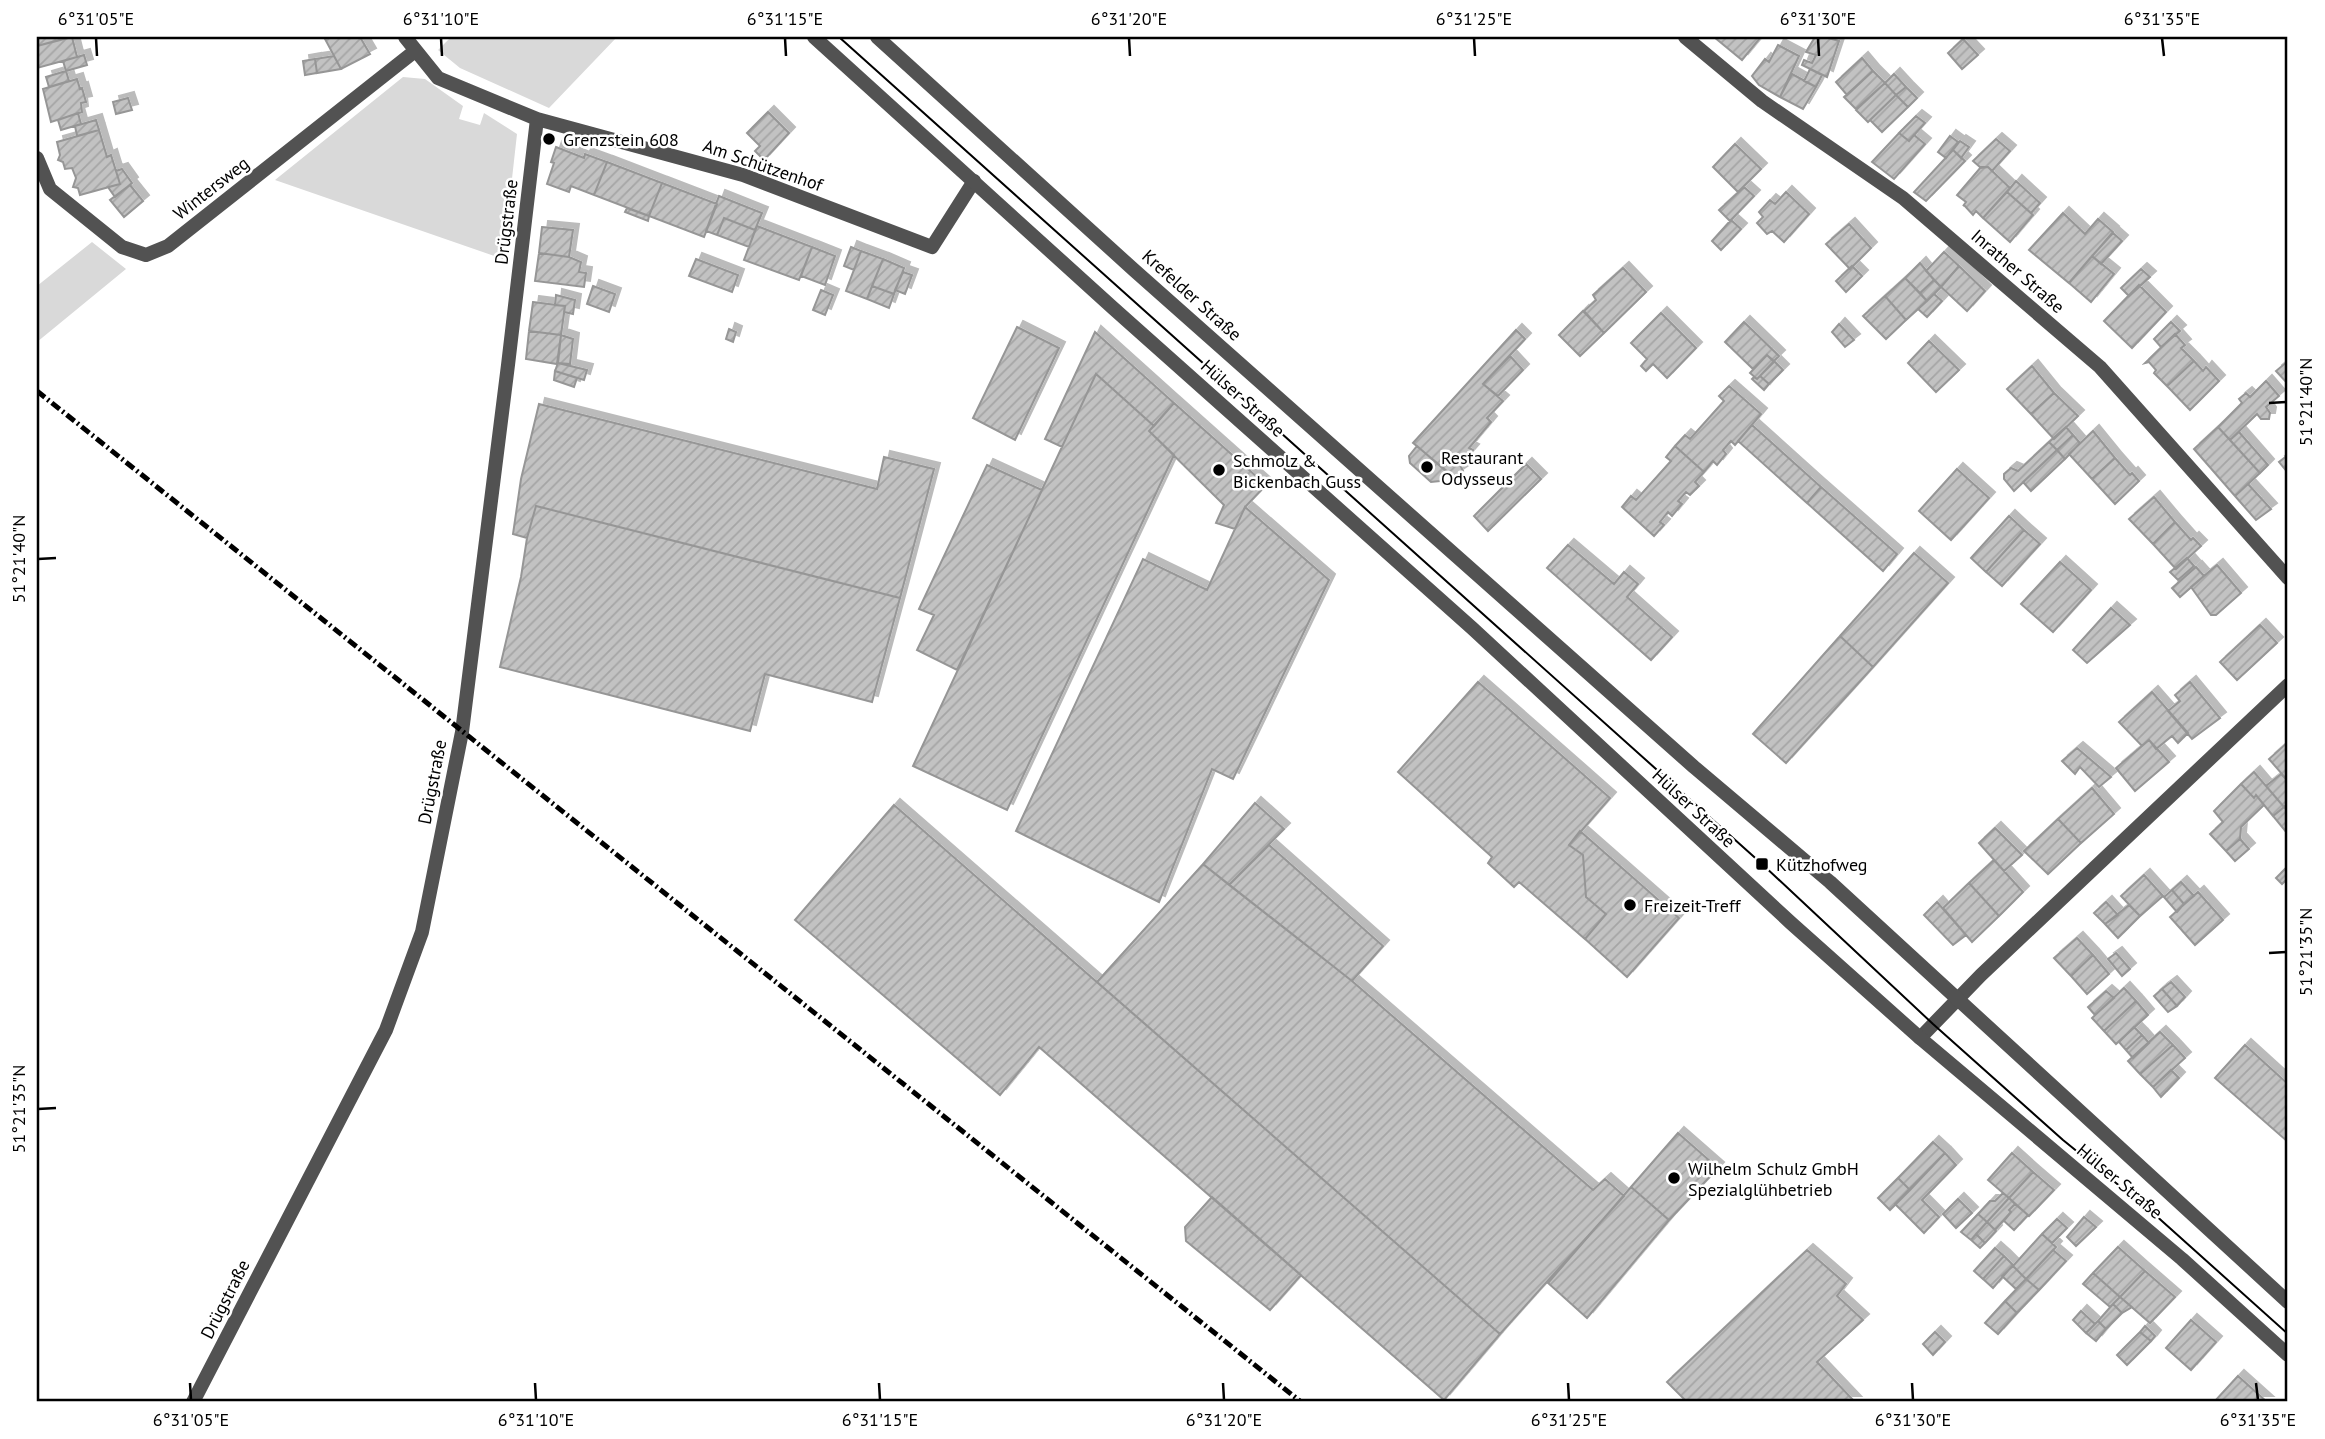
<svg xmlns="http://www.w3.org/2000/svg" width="2325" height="1439" viewBox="0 0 2325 1439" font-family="'PT Sans',sans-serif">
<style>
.green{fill:#d9d9d9}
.building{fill:url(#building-hatch);stroke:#969696;stroke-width:2;filter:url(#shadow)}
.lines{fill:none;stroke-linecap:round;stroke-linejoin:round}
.minor{stroke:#525252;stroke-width:14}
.tertiary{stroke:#525252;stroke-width:14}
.tram{stroke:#000;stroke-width:2}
.rail{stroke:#000;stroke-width:5;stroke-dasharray:10 3.5 2 3.5;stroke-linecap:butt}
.ticks{fill:none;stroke:#000;stroke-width:2.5}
.poi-dot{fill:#000;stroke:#fff;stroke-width:2.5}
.labels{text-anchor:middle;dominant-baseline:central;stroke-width:5;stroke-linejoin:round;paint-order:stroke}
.poi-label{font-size:18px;fill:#000;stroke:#fff;text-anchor:start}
.street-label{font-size:18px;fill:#000;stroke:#fff}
.neatline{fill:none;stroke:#000;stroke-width:2.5}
.ticks-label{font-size:18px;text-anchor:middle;fill:#000}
</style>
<defs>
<pattern id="building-hatch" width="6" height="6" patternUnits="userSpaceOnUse" patternTransform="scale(1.75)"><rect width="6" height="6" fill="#c2c2c2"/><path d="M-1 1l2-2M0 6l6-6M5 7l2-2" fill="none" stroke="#a5a5a5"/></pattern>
<filter id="shadow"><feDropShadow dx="6" dy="-6" stdDeviation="0" flood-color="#0004"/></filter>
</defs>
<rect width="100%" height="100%" fill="#fff"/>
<!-- green -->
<path class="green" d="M451,37H617L549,108L460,68L438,50Z
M403,77L425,79L463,106L459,119L480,125L484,113L517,134L503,259L275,180Z
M92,242L126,269L37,342V286Z"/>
<!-- building -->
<path class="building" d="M37,37H70L37,46Z
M72,37L77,57L37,68V46Z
M329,37H360L370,54L341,69L325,39Z
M1714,37H1761L1742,60Z
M1815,37H1825L1839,41L1827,77L1802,65L1804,60L1812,63L1816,55L1806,52Z
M1963,39L1978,55L1962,69L1948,53Z
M1778,45L1799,56L1780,97L1759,85L1752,76L1765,59L1769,62Z
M84,55L87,65L66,71L63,61Z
M334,56L341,69L317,73L315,59Z
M1862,58L1873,71L1847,95L1836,82Z
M315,59L317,73L305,75L303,61Z
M1810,69L1822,75L1816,87L1804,81Z
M66,71L69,81L49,87L46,77Z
M1873,71L1885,83L1856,109L1844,97Z
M1792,74L1816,87L1803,109L1780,97Z
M1894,74L1906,87L1896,95L1885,83Z
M77,79L80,89L82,88L86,102L81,103L82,112L51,122L43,89Z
M1885,83L1896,95L1868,122L1856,110Z
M1906,87L1917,98L1908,107L1896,95Z
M1896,95L1908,107L1882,132L1870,120Z
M128,98L132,110L116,114L113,102Z
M768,112L789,133L764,160L755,151L760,146L747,133Z
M78,113L81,124L61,130L58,120Z
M1916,116L1925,123L1909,141L1899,133Z
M96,120L99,130L77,136L75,126Z
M99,130L107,157L111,155L120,184L80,195L78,188L73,187L76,178L72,168L65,169L63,162L58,160L60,155L57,142Z
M1899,133L1909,141L1914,135L1925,144L1894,179L1872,162Z
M1950,136L1958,142L1946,158L1938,152Z
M1996,139L2010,151L1992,171L1988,167L1981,168L1973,161Z
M1960,141L1969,147L1961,158L1953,150Z
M1735,144L1761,169L1738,192L1713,167Z
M556,147L584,158L585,154L607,162L594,195L571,186L569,192L547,184L554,163L551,162Z
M1953,150L1965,161L1926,201L1914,192Z
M607,162L662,183L649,216L594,195Z
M1981,167H1988L2010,188L1983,218L1976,211L1973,215L1964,205L1963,206L1966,202L1957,195Z
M122,169L132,183L115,197L108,187L120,184L116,171Z
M2016,181L2040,203L2031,213L2007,192Z
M662,183L717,204L704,237L649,216Z
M130,185L143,201L124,217L110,200Z
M1744,187L1754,196L1730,221L1719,210Z
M1786,192L1809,214L1784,242L1772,231L1767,234L1757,223L1763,217L1759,212L1770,200L1775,204Z
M2007,192L2033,215L2010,242L1983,218Z
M719,196L762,213L755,230L724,218L717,235L706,231Z
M627,208L649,216L648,221L625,212Z
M2063,213L2085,234L2098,219L2113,232L2069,283L2029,250Z
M724,218L755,230L749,247L717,235Z
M1731,220L1741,229L1721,250L1712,241Z
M1849,224L1871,248L1850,269L1826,244Z
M757,226L812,247L799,280L744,260Z
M542,227L573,230L569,257L539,253Z
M2113,233L2122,241L2101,264L2092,256Z
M812,247L835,256L825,285L801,276Z
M851,247L861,251L854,270L844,266Z
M861,251L883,259L867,299L846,291Z
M1944,252L1959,266L1941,287L1926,271Z
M539,253L569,257L581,262L579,272L586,273L584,287L535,281Z
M2092,256L2114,274L2091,302L2069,283Z
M696,259L738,275L732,292L689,276Z
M883,259L904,268L894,294L872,286Z
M1920,263L1934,280L1920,293L1905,278Z
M1852,266L1862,276L1846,292L1836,281Z
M1959,266L1985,291L1967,311L1941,287Z
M1623,268L1646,292L1604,333L1584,311L1596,300L1593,295Z
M2141,269L2150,277L2129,296L2121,288Z
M903,272L912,275L905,294L895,290Z
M1905,278L1927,301L1906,320L1885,296Z
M1934,280L1941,287L1927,301L1920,293Z
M2139,285L2166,312L2132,348L2104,321Z
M593,286L615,294L609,312L587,304Z
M872,286L894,294L889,308L867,299Z
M821,290L833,295L825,315L813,310Z
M1934,294L1942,301L1927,317L1918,309Z
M556,295L575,300L573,314L564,312L565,306L555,305Z
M1885,296L1906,320L1886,339L1863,316Z
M533,302L565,306L561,335L529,331Z
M1583,311L1604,333L1580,356L1559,335Z
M1661,313L1696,348L1667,378L1653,364L1646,371L1641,366L1647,359L1631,343Z
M1744,322L1779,356L1774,361L1767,355L1753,369L1725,342Z
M2171,322L2180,331L2161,347L2154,339Z
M1839,324L1854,340L1845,347L1832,332Z
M1017,327L1059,348L1015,440L973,418Z
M729,329L736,332L733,342L726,339Z
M1516,330L1525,339L1483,384L1503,401L1487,418L1491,422L1469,448L1473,450L1460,465L1463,471L1454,477L1413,443Z
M529,331L561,335L557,364L526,359Z
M1095,332L1174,403L1154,426L1096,374L1062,447L1045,439Z
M2175,334L2185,345L2181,348L2194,361L2167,386L2154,373L2156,370L2149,362L2145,363Z
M561,335L573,339L570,364L558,363Z
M1929,341L1959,370L1936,392L1908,363Z
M1767,355L1774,362L1757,379L1750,373Z
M1510,356L1523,370L1498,396L1483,384Z
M1774,361L1783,370L1769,384L1760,376Z
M2194,361L2203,371L2206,367L2219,381L2190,410L2167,386Z
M2288,361V384L2276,371Z
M558,363L587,370L584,380L555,371Z
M2032,366L2054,393L2031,414L2007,389Z
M555,371L577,378L574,387L554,380Z
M1096,374L1154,426L1149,431L1174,455L1007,810L913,766Z
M1760,376L1769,384L1764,390L1752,379L1754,377L1757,379Z
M2266,381L2279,396L2266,407L2270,413L2269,419H2261L2257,414L2230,440L2218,427L2242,403L2239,399L2246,393L2250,397Z
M1729,386L1761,414L1735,445L1731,441L1723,450L1726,454L1717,465L1713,461L1704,472L1675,446L1685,435L1690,439L1724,401L1719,396Z
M2054,393L2078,416L2054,439L2031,414Z
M1174,403L1266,485L1245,507L1235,529L1216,523L1224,505L1149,431Z
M539,404L877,489L884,457L934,469L900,598L536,506L527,538L513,534L521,479Z
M1752,425L1821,487L1807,503L1738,441Z
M2066,427L2073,435L2057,450L2049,442Z
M2218,427L2260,473L2235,496L2194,449Z
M2093,431L2115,458L2092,479L2069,454Z
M2239,432L2268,465L2260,473L2230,440Z
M2073,435L2080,443L2065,459L2057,450Z
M2049,442L2057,450L2014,491L2004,479V474L2011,468L2018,471Z
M1417,446L1448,473L1440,481L1431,482L1410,463L1409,456Z
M1675,446L1704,472L1695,482L1699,486L1690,495L1686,492L1678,501L1682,504L1672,516L1668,512L1660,522L1664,525L1654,536L1622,507L1631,496L1636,500L1671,461L1666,457Z
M2057,450L2065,459L2031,491L2023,482Z
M2288,455V473L2279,462Z
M2115,458L2130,475L2132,473L2139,481L2115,504L2092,479Z
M1526,464L1541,479L1488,531L1474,516Z
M987,465L1042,490L957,670L917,650L934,615L919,609Z
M1957,469L1989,498L1951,540L1919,511Z
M2248,484L2271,509L2256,520L2235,496Z
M1821,487L1897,554L1883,571L1807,503Z
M2154,497L2175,522L2153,544L2129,519Z
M536,506L900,598L872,702L765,674L750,731L500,667L521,577L527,538Z
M1245,507L1329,580L1233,779L1212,769L1159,902L1016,831L1143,559L1207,590Z
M2009,516L2024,530L1986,572L1971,558Z
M2175,522L2191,540L2193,538L2201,546L2176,569L2153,544Z
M2024,530L2040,544L2002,586L1986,572Z
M1568,545L1614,584L1624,572L1638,584L1627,597L1672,637L1651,660L1547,568Z
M1914,553L1948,583L1873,667L1840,636Z
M2187,558L2194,566L2178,580L2170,572Z
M2060,562L2091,590L2053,632L2021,604Z
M2217,565L2241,593L2216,615H2211L2191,587Z
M2196,567L2204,576L2180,597L2172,588Z
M2111,608L2130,625L2087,663L2073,650Z
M2260,625L2277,643L2237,680L2220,662Z
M1840,636L1873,667L1786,763L1753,734Z
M1478,682L1610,798L1569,845L1583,855L1586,897L1606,914L1585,939L1519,882L1514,887L1488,863L1492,857L1398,772Z
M2190,682L2220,718L2192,739L2168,711L2180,701L2175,695Z
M2152,692L2188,733L2178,743L2172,736L2156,749L2149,740L2142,746L2119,722Z
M2149,740L2169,762L2135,791L2116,768Z
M2288,742V781L2269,759Z
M2077,748L2111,777L2099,787L2080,767L2075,774L2062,761Z
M2254,772L2284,807L2273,816L2256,795L2254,798L2241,784Z
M2281,774L2288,781V803L2284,807L2266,786Z
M2241,784L2254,798L2256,795L2264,805L2241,827L2240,839L2226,851L2210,834L2223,822L2214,811Z
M2092,788L2114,814L2081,843L2058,819Z
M1255,803L1284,829L1229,885L1203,864Z
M894,805L1500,1334L1444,1400L1039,1047L1000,1095L795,920Z
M2284,807L2288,811L2287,833L2273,816Z
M2058,819L2081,843L2048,874L2024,851Z
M1995,828L2022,855L2004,871L1979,843Z
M1580,831L1679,918L1627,977L1585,939L1606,914L1586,897L1583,855L1569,845Z
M2240,839L2249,849L2235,861L2226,851Z
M1269,845L1383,946L1352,981L1229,885Z
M1994,860L2023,892L1999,916L1969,883Z
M1203,864L1352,981L1593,1190L1605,1179L1624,1196L1500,1334L1097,982Z
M2288,866V878L2282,884L2276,878Z
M2144,875L2163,896L2140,916L2121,896Z
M2181,882L2194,896L2184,904L2172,890Z
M1969,883L1999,916L1972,942L1943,908Z
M2172,890L2184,904L2177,912L2164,897Z
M2198,892L2223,920L2195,945L2170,917Z
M1937,902L1966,935L1953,945L1924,915Z
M2106,902L2118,915L2105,924L2094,913Z
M2129,905L2140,916L2118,938L2105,924Z
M2077,938L2093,955L2071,976L2054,958Z
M2116,953L2130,969L2122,976L2108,959Z
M2093,955L2109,974L2087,994L2071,976Z
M2171,982L2185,997L2177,1006L2162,989Z
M2124,988L2136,1001L2104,1031L2092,1018Z
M2162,989L2177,1006L2168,1012L2154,996Z
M2106,991L2114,998L2095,1015L2088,1007Z
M2136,1001L2148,1015L2116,1044L2104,1031Z
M2134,1027L2142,1035L2126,1050L2119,1042Z
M2160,1032L2173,1045L2140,1074L2128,1061Z
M2142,1035L2149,1043L2133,1058L2126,1050Z
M2173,1045L2185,1058L2153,1087L2140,1074Z
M2245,1045L2288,1084V1142L2215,1078Z
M2171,1070L2179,1078L2161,1097L2153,1087Z
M1678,1133L1718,1168L1669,1220L1631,1187Z
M1933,1142L1945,1153L1910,1190L1898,1178Z
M1945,1153L1956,1165L1922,1200L1939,1217L1924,1233L1895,1204Z
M2012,1153L2033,1172L2009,1198L1988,1180Z
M2033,1172L2054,1190L2029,1216L2009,1198Z
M1898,1178L1910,1190L1890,1210L1878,1198Z
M1631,1187L1669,1220L1587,1318L1548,1283Z
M2003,1193L2009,1198L1987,1222L1978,1214L1990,1201H1995Z
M1212,1197L1301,1275L1270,1310L1186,1241L1185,1227Z
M2009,1198L2015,1204L2009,1210L2011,1212L1995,1230L1987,1222Z
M1958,1199L1972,1213L1956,1228L1943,1214Z
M2015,1204L2028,1215L2014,1230L2004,1221L2011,1212L2009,1210Z
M1978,1214L1987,1222L1971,1240L1961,1232Z
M2084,1217L2096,1227L2076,1246L2067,1237Z
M2057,1219L2067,1228L2052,1243L2042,1234Z
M1987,1222L1996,1231L1985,1243L1976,1234Z
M1976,1234L1985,1243L1980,1248L1971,1240Z
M2042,1234L2056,1247L2026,1279L2013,1266Z
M2118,1247L2145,1271L2120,1297L2093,1273Z
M1995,1248L2004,1256L1983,1279L1974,1271Z
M1807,1250L1846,1284L1837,1296L1863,1320L1817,1362L1855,1402H1687L1667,1382Z
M2053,1250L2066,1261L2039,1290L2026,1279Z
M2004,1256L2013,1265L1993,1288L1983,1279Z
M2013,1266L2026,1279L2016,1289L2002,1276Z
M2145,1271L2175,1297L2150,1323L2120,1297Z
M2093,1273L2120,1297L2110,1307L2083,1284Z
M2026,1279L2039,1290L2017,1313L2005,1301Z
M2120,1297L2132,1307L2122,1313L2113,1304Z
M2005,1301L2017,1313L1998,1334L1985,1323Z
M2113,1304L2122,1313L2106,1329L2098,1321Z
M2081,1311L2095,1324L2086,1333L2073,1320Z
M2191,1320L2216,1342L2191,1370L2166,1348Z
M2098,1321L2106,1329L2096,1341L2086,1333Z
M2145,1326L2155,1336L2151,1341L2140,1332Z
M1935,1332L1945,1342L1933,1355L1923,1344Z
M2140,1332L2151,1341L2127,1365L2117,1355Z
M2238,1376L2267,1402H2214Z"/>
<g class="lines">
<!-- minor -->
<path class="minor" d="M405,37L438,78L537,119L743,175L932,247L974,181
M1685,37L1762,101L1903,198L2100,367L2288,578
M37,158L50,189L122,247L146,255L168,246L415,51
M1920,1038L1981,975L2288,685
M193,1402L386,1030L422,932L462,732L508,365L537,119"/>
<!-- tertiary -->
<path class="tertiary" d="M814,37L1113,308L1472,628L1791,923L1920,1038L2182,1259L2288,1355
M877,37L1134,270L1694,767L1830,882L2288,1302"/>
<!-- tram -->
<path class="tram" d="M839,37L1762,864L1933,1024L2063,1140L2153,1213L2288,1334"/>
<!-- rail -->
<path class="rail" d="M37,391L1301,1402"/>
</g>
<!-- ticks -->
<path class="ticks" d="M96,38L97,56M441,38L442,56M785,38L786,56M1129,38L1130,56M1474,38L1475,56M1818,38L1819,56M2162,38L2164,56M2269,403L2286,402M38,559L56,558M2269,953L2286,952M38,1109L56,1108M190,1383L191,1400M535,1383L536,1400M879,1383L880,1400M1223,1383L1224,1400M1568,1383L1569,1400M1912,1383L1913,1400M2256,1383L2258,1400"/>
<!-- markers -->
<g class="poi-dot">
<circle cx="549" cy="139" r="7"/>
<circle cx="1427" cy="467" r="7"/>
<circle cx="1219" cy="470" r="7"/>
<rect x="1755" y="857" width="14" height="14" rx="3.5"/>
<circle cx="1630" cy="905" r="7"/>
<circle cx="1674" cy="1178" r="7"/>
</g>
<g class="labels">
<!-- poi labels -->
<g class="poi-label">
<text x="563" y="139">Grenzstein 608</text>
<text x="1441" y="457">Restaurant<tspan x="1441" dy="21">Odysseus</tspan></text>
<text x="1233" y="460">Schmolz &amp;<tspan x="1233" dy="21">Bickenbach Guss</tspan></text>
<text x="1776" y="864">Kützhofweg</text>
<text x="1644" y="905">Freizeit-Treff</text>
<text x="1688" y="1168">Wilhelm Schulz GmbH<tspan x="1688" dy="21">Spezialglühbetrieb</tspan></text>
</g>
<!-- street labels -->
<g class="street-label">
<text transform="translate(763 165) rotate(19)">Am Schützenhof</text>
<text transform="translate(211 188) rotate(-38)">Wintersweg</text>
<text transform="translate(506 222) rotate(-83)">Drügstraße</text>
<text transform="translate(2018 271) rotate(41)">Inrather Straße</text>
<text transform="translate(1192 295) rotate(42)">Krefelder Straße</text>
<text transform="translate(1243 398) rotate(42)">Hülser Straße</text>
<text transform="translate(432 782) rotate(-79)">Drügstraße</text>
<text transform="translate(1694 808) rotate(43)">Hülser Straße</text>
<text transform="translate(2120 1181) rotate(40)">Hülser Straße</text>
<text transform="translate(225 1299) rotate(-63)">Drügstraße</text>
</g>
</g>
<!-- border -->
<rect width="2325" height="1439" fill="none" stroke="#ffffff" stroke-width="77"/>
<rect x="38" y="38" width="2248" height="1362" class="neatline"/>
<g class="ticks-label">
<text x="96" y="25">6°31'05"E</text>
<text x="441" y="25">6°31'10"E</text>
<text x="785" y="25">6°31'15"E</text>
<text x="1129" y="25">6°31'20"E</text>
<text x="1474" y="25">6°31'25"E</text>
<text x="1818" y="25">6°31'30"E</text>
<text x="2162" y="25">6°31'35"E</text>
<text transform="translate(2306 402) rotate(-90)" y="6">51°21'40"N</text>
<text transform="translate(19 559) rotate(-90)" y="6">51°21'40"N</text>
<text transform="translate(2306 952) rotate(-90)" y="6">51°21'35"N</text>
<text transform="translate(19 1109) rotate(-90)" y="6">51°21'35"N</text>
<text x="191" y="1426">6°31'05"E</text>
<text x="536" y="1426">6°31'10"E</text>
<text x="880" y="1426">6°31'15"E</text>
<text x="1224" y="1426">6°31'20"E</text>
<text x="1569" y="1426">6°31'25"E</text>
<text x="1913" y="1426">6°31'30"E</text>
<text x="2258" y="1426">6°31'35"E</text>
</g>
</svg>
